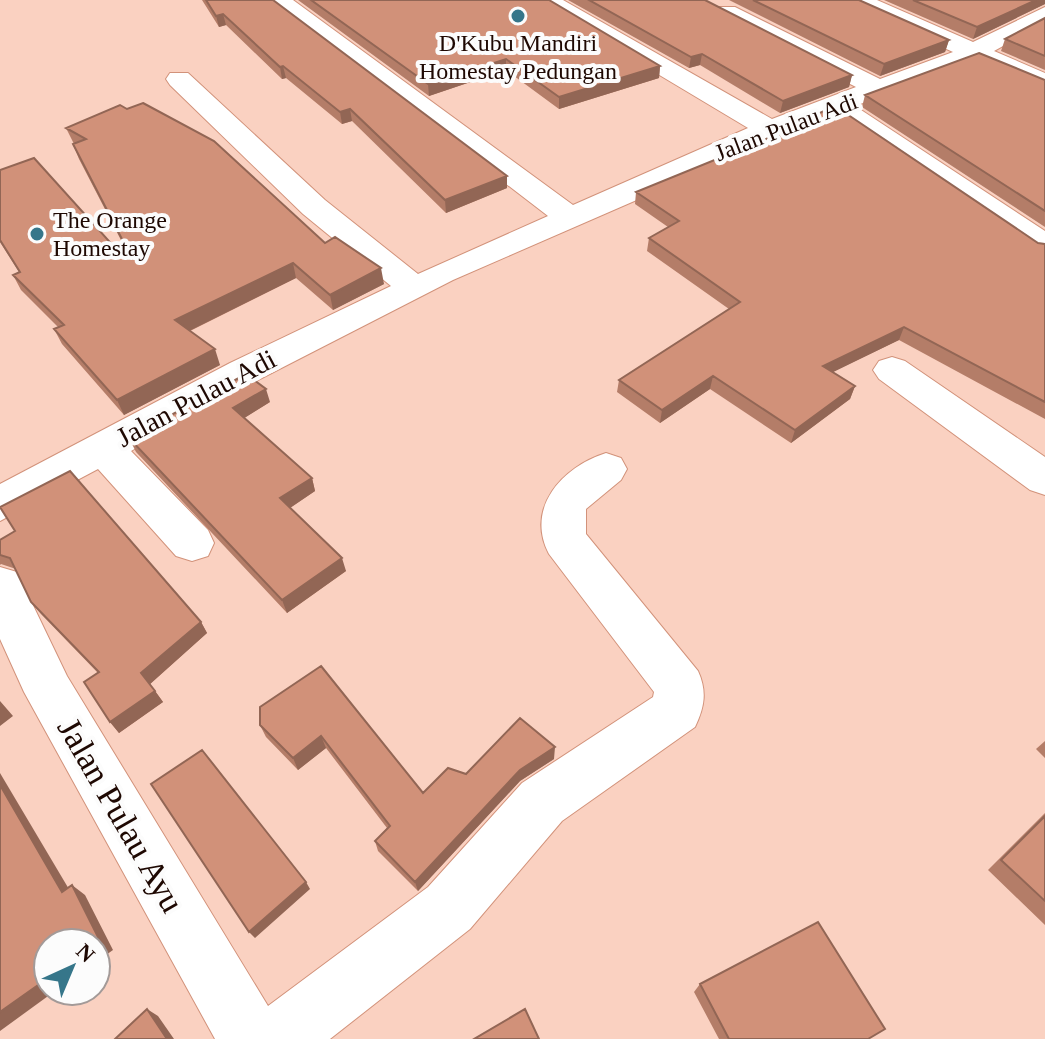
<svg xmlns="http://www.w3.org/2000/svg" width="1045" height="1039" viewBox="0 0 1045 1039" font-family="Georgia,serif">
<style>
.lines{fill:none;stroke-linecap:round;stroke-linejoin:round}
.minor-casing{stroke:#d2927a;stroke-width:2}
.minor{fill:#fff;fill-rule:evenodd}
.wall{fill:#b47d68}
.shaded-wall{fill:#926655}
.building{fill:#d19179;stroke:#926655;stroke-width:2}
.poi-dot{fill:#36768a;stroke:#fcfcfc;stroke-width:3}
.labels{text-anchor:middle;dominant-baseline:central;stroke-width:8;stroke-linejoin:round;paint-order:stroke}
.far-poi-label{font-size:24px;fill:#1e0802;stroke:#fcfcfc}
.far-street-label{font-size:24px;fill:#1e0802;stroke:#fcfcfc}
.street-label{font-size:28px;fill:#1e0802;stroke:#fcfcfc}
.near-street-label{font-size:34px;fill:#1e0802;stroke:#fcfcfc}
</style>
<rect width="100%" height="100%" fill="#fad1c1"/>
<g class="lines">
<defs>
<path id="minor" d="M266,0H293L573,205L748,128L534,0H563L772,119L856,87L719,17L715,12L719,7H735L880,79L953,52L850,5L846,0H877L973,42L1045,7V23L994,51L1045,73V91L975,61L855,106L1045,231V256L1033,253L832,115L453,280L256,381L131,451L208,530L214,543L208,556L192,561L176,556L98,469L0,521V484L230,363L391,286L303,214L170,85L166,79L170,73H188L325,200L418,274L548,216Z
M892,357L905,361L1045,457V495L1030,490L879,379L873,370L879,361Z
M606,453L621,458L627,469L621,480L586,509V534L698,671C707,691 705,706 695,727L562,821L470,929L330,1039H215L24,692L0,639V567L17,572L67,676L268,1006L428,887L522,783L653,697L654,692L549,554C525,508 562,467 606,453Z"/>
</defs>
<!-- minor casing -->
<use href="#minor" class="minor-casing"/>
<!-- minor -->
<use href="#minor" class="minor"/>
</g>
<!-- wall -->
<path class="wall" d="M202,0H273L507,188L446,213L352,121L342,124L286,78L282,79L226,25L219,27Z
M298,0H549L660,66L659,78L559,109L506,70L429,96Z
M568,0H705L852,75L849,87L780,113L700,65L689,68Z
M729,0H859L949,40L945,52L880,76Z
M884,0H1045V4L973,39Z
M1045,18V70L1001,51L1005,39Z
M1045,80V227L862,107L865,95Z
M811,117L1038,243L1045,244V419L899,340L832,372L855,386L850,399L791,443L710,389L660,423L617,392L619,380L729,309L647,251L649,238L668,227L635,204L636,192L809,122Z
M66,128L325,243L384,284L333,310L296,278L190,331L220,365L124,415L62,344L54,329L58,327L21,290L13,275L19,272L0,242V170L116,249L123,244L79,159L73,144H74Z
M270,402L244,418L312,478L315,491L290,508L346,571L287,613L136,452L129,438Z
M0,540L201,622L207,633L150,684L163,702L119,733L110,722L98,673L41,614L31,602L16,569L1,564L0,565Z
M321,666L423,793L466,774L554,759L520,781L418,891L378,851L375,841L387,828L326,748L298,770L266,737L260,725Z
M1045,741V758L1036,749Z
M1045,813V925L988,870Z
M700,984L868,1039H719L694,992Z"/>
<!-- shaded-wall -->
<path class="shaded-wall" d="M1036,0H1045V4L973,39L977,27Z
M223,14L226,25L219,27L216,16Z
M949,40L945,52L880,76L884,64Z
M702,54L700,65L689,68L691,57Z
M506,59V70L429,96L428,84Z
M283,66L286,78L282,79L280,67Z
M660,66L659,78L559,109V97Z
M852,75L849,87L780,113L783,101Z
M350,109L352,121L342,124L340,112Z
M507,176V188L446,213L445,200Z
M293,263L296,278L181,335L175,320Z
M381,268L384,284L333,310L330,295Z
M904,327L899,340L819,379L823,366Z
M215,349L220,365L124,415L117,400Z
M713,376L710,389L660,423L662,410Z
M855,386L850,399L791,443L795,430Z
M266,389L270,402L238,422L233,408Z
M312,478L315,491L284,512L280,498Z
M342,558L346,571L287,613L282,600Z
M201,622L207,633L149,685L141,673Z
M155,691L163,702L119,733L110,722Z
M0,701L13,716L0,726Z
M321,736L326,748L298,770L293,758Z
M555,747L554,759L520,781L418,891L415,882L520,770Z
M0,773L76,901L62,892L0,785Z
M306,882L310,889L255,938L249,932Z
M72,885L85,895L113,950L96,962V944Z
M48,978V991H55L0,1031V1012Z
M147,1009L158,1016L174,1039H167Z"/>
<!-- building -->
<path class="building" d="M206,0H273L507,176L445,200L350,109L340,112L283,66L280,67L223,14L216,16Z
M311,0H549L660,66L559,97L506,59L428,84Z
M589,0H705L852,75L783,101L702,54L691,57Z
M753,0H859L949,40L884,64Z
M913,0H1036L977,27Z
M1045,18V56L1005,39Z
M979,53L1045,80V211L865,95Z
M143,103L214,141L325,243L335,237L381,268L330,295L293,263L175,320L215,349L117,400L54,329L64,325L13,275L20,272L0,240V170L34,158L116,249L124,243L73,144L86,139L66,128L120,105L127,109Z
M835,106L1038,243L1045,244V402L904,327L823,366L855,386L795,430L713,376L662,410L619,380L740,302L649,238L679,221L636,192L815,119L811,117Z
M246,374L266,389L233,408L312,478L280,498L342,558L282,600L129,438Z
M70,471L201,622L141,673L155,691L110,722L84,682L99,672L31,602L10,558L0,555V540L15,531L0,507Z
M321,666L423,793L448,768L466,774L520,718L555,747L520,770L415,882L375,841L390,826L321,736L293,758L260,725V707Z
M202,750L306,882L249,932L151,784Z
M0,785L62,892L72,885L100,941L96,944V943H48V978L0,1012Z
M1045,816V901L1001,860Z
M818,922L885,1029L868,1039H729L700,984Z
M147,1009L167,1039H115Z
M525,1009L539,1039H474Z"/>
<!-- markers -->
<g class="poi-dot">
<circle cx="518" cy="16" r="8"/>
<circle cx="37" cy="234" r="8"/>
</g>
<g class="labels">
<!-- far-poi labels -->
<g class="far-poi-label">
<text x="518" y="43">D'Kubu Mandiri<tspan x="518" dy="28">Homestay Pedungan</tspan></text>
<text x="53" y="220" text-anchor="start">The Orange<tspan x="53" dy="28">Homestay</tspan></text>
</g>
<!-- far-street labels -->
<g class="far-street-label">
<text transform="translate(786 127) rotate(-21)">Jalan Pulau Adi</text>
</g>
<!-- street labels -->
<g class="street-label">
<text transform="translate(196 398) rotate(-28)">Jalan Pulau Adi</text>
</g>
<!-- near-street labels -->
<g class="near-street-label">
<text transform="translate(121 815) rotate(60)">Jalan Pulau Ayu</text>
</g>
</g>
<!-- north arrow -->
<g transform="translate(72 967) rotate(44)"><circle r="38" fill="#fcfcfc" stroke="#a39a98" stroke-width="2"/>
<path d="M0-6L14 30L0 20L-14 30Z" fill="#36768a"/>
<text y="-12" font-size="22" font-weight="bold" text-anchor="middle" fill="#1e0802">N</text>
</g>
</svg>
